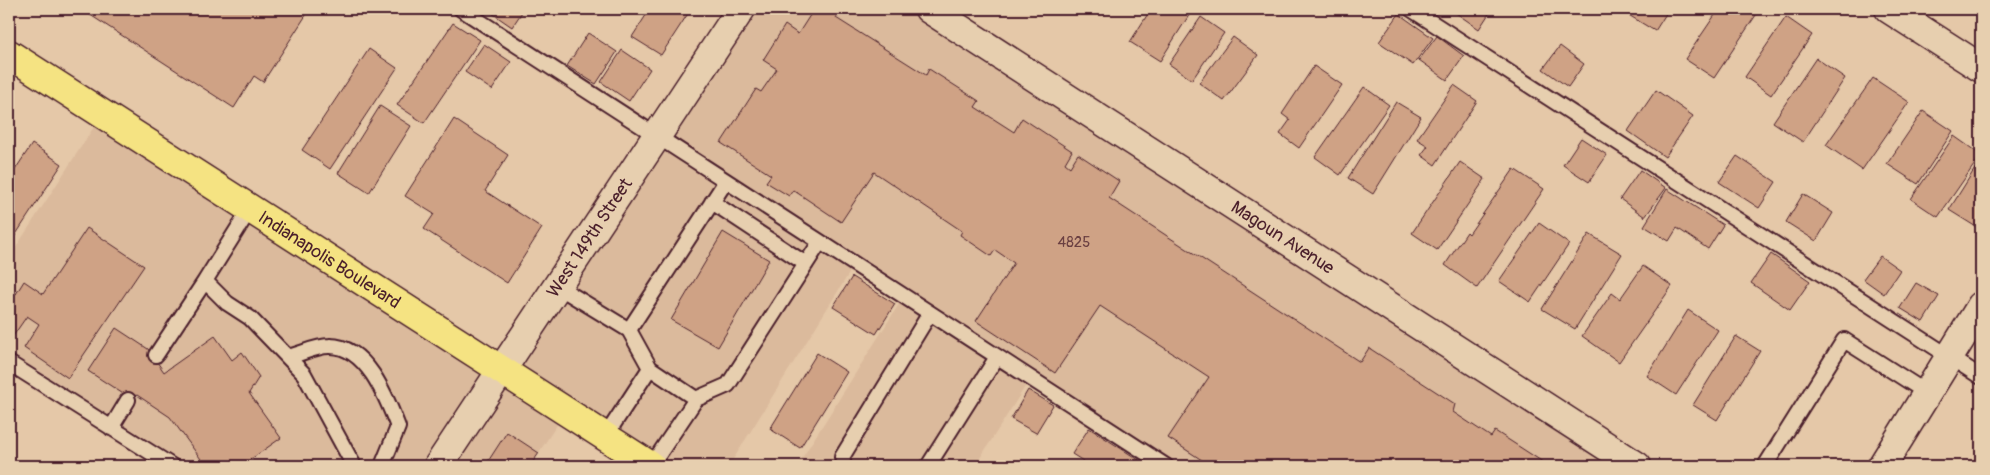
<svg xmlns="http://www.w3.org/2000/svg" width="1990" height="475" viewBox="0 0 1990 475" font-family="Pangolin,sans-serif">
<style>
.built{fill:#dbba9c}
.building{fill:#cfa285;stroke:#4a1f2b}
.lines{fill:none;stroke-linecap:round;stroke-linejoin:round}
.service-casing{stroke:#4a1f2b;stroke-width:18}
.minor-casing{stroke:#4a1f2b;stroke-width:31}
.tertiary-casing{stroke:#4a1f2b;stroke-width:31}
.primary-casing{stroke:#4a1f2b;stroke-width:31}
.service{stroke:#e7cfaf;stroke-width:14}
.minor{stroke:#e7cfaf;stroke-width:28}
.tertiary{stroke:#e7cfaf;stroke-width:28}
.primary{stroke:#f5e382;stroke-width:28}
.labels{text-anchor:middle;dominant-baseline:central;stroke-width:4;stroke-linejoin:round;paint-order:stroke}
.number-label{font-size:15px;fill:#6b4042}
.street-label{font-size:18px;fill:#4a1f2b;stroke:#e7cfaf}
</style>
<rect width="100%" height="100%" fill="#e5c8a8"/>
<filter id="ink" filterUnits="userSpaceOnUse"><feTurbulence type="fractalNoise" baseFrequency=".02" numOctaves="2"/><feDisplacementMap in="SourceGraphic" scale="10" xChannelSelector="R" yChannelSelector="G"/><feConvolveMatrix kernelMatrix="1 2 1 2 8 2 1 2 1" color-interpolation-filters="sRGB"/></filter>
<g filter="url(#ink)">
<!-- built -->
<path class="built" d="M750,9H917L1625,466H1177L667,133Z
M101,116L498,371L435,466H168L9,366V258Z
M659,140L853,267L729,466H658L506,368Z
M903,298L1028,382L975,466H797Z
M502,376L564,414L530,466H442Z"/>
<!-- building -->
<path class="building" d="M81,9H310L263,82L254,76L234,108Z
M486,9H524L512,27Z
M650,9H691L661,55L632,37Z
M814,9H835L840,12L836,18L926,75L929,69L979,101L975,107L1014,132L1022,118L1072,151L1065,163L1070,167L1078,154L1119,181L1109,198L1360,362L1369,348L1455,404L1453,412L1491,437L1495,431L1549,466H1211L1168,438L1209,377L1100,306L1055,373L976,321L1014,263L995,250L991,256L960,235L962,231L874,172L841,222L793,190L789,196L766,182L771,175L721,143L756,89L761,92L777,69L763,60L785,25L798,34Z
M1151,9H1193L1160,61L1130,42Z
M1459,9H1492L1479,29L1456,13Z
M1623,9H1669L1655,31L1622,11Z
M1719,9H1760L1714,78L1685,59Z
M1399,14L1433,38L1413,65L1379,42Z
M1201,17L1224,33L1192,80L1169,64Z
M1786,17L1812,35L1771,95L1745,77Z
M453,23L480,40L424,123L397,105Z
M588,33L617,52L596,84L567,66Z
M1437,36L1464,56L1447,80L1419,60Z
M1233,37L1258,55L1224,101L1199,83Z
M484,44L511,62L492,90L465,72Z
M1560,46L1584,64L1568,87L1543,69Z
M369,49L397,68L330,169L302,150Z
M622,50L650,69L629,101L601,82Z
M1816,58L1845,78L1803,142L1773,122Z
M1314,66L1342,85L1299,148L1280,134L1290,120L1282,114Z
M1873,78L1909,102L1862,170L1826,145Z
M1454,85L1477,101L1435,165L1421,155L1428,146L1417,139Z
M1364,87L1389,105L1340,175L1315,157Z
M1656,90L1693,116L1665,157L1628,131Z
M1396,102L1421,117L1373,194L1348,178Z
M380,106L411,126L369,193L338,173Z
M1923,111L1953,131L1918,184L1887,164Z
M454,119L508,155L485,191L542,228L507,283L424,229L434,214L405,196Z
M1954,136L1981,155L1938,217L1911,199Z
M1581,138L1607,155L1589,182L1563,165Z
M32,144L62,164L9,245V179Z
M1737,156L1776,182L1759,208L1719,182Z
M1981,159V230L1949,210Z
M1460,162L1485,179L1437,250L1412,233Z
M1514,169L1544,189L1477,288L1445,265L1467,232L1469,234Z
M1640,170L1666,188L1645,217L1620,199Z
M1667,189L1723,225L1708,249L1677,228L1669,241L1644,226Z
M1803,194L1833,213L1816,241L1786,222Z
M1539,223L1569,244L1530,302L1499,281Z
M87,228L144,266L68,378L24,348L39,324L27,316L11,339L9,337V289L16,294L24,281L43,294Z
M723,232L769,260L718,347L671,320Z
M1589,234L1622,254L1575,329L1542,309Z
M1771,254L1810,281L1790,310L1751,283Z
M1880,256L1900,270L1884,294L1863,279Z
M1643,266L1672,286L1619,362L1582,336L1612,293L1620,299Z
M852,277L895,304L876,334L833,307Z
M1916,283L1939,296L1923,322L1900,308Z
M1688,310L1718,330L1676,395L1647,376Z
M116,328L148,349L164,372L215,336L232,360L242,352L259,377L249,393L281,438L241,466H206L170,417L137,395L131,399L88,371Z
M1736,336L1760,351L1717,420L1693,405Z
M817,353L847,372L800,448L770,429Z
M1028,390L1053,405L1036,433L1011,419Z
M1089,428L1139,460L1134,466H1110L1105,463L1103,466H1091L1072,454Z
M507,432L539,453L530,466H485Z"/>
<g class="lines">
<defs>
<path id="service" d="M461,9L1166,466
M1411,9L1981,377
M712,202L806,264
M250,209L205,281L227,303L250,318L304,374L354,466
M557,286L629,330L650,368L696,399
M629,330L726,181
M156,355L205,281
M288,357C301,354 316,346 329,346C367,345 387,399 398,427L382,466
M9,363L172,466
M111,428L128,400
M605,437L650,368
M651,466L696,399L728,385L820,242
M844,466L842,457L930,313
M928,466L997,357
M1765,466L1844,340L1927,393"/>
<g id="minor">
<path id="s1" d="M929,9L1637,466"/>
<path d="M1889,9L1981,68"/>
<path id="s2" d="M438,466L741,9"/>
</g>
<path id="tertiary" d="M1882,466L1981,306"/>
<g id="primary">
<path id="s3" d="M9,54L651,466"/>
</g>
</defs>
<!-- service casing -->
<use href="#service" class="service-casing"/>
<!-- minor casing -->
<use href="#minor" class="minor-casing"/>
<!-- tertiary casing -->
<use href="#tertiary" class="tertiary-casing"/>
<!-- primary casing -->
<use href="#primary" class="primary-casing"/>
<!-- service -->
<use href="#service" class="service"/>
<!-- minor -->
<use href="#minor" class="minor"/>
<!-- tertiary -->
<use href="#tertiary" class="tertiary"/>
<!-- primary -->
<use href="#primary" class="primary"/>
</g>
</g>
<g class="labels">
<!-- number labels -->
<g class="number-label">
<text x="1074" y="242">4825</text>
</g>
<!-- street labels -->
<g class="street-label">
<text stroke="none"><textPath href="#s2" startOffset="274">West 149th Street</textPath></text>
<text stroke="none"><textPath href="#s1" startOffset="421">Magoun Avenue</textPath></text>
<text stroke="none"><textPath href="#s3" startOffset="381">Indianapolis Boulevard</textPath></text>
</g>
</g>
<!-- margin -->
<rect width="1990" height="475" fill="none" stroke="#e7cfaf" stroke-width="30"/>
<rect x="15" y="15" width="1960" height="445" fill="none" stroke="#4a1f2b" stroke-width="2" filter="url(#ink)"/>
</svg>
